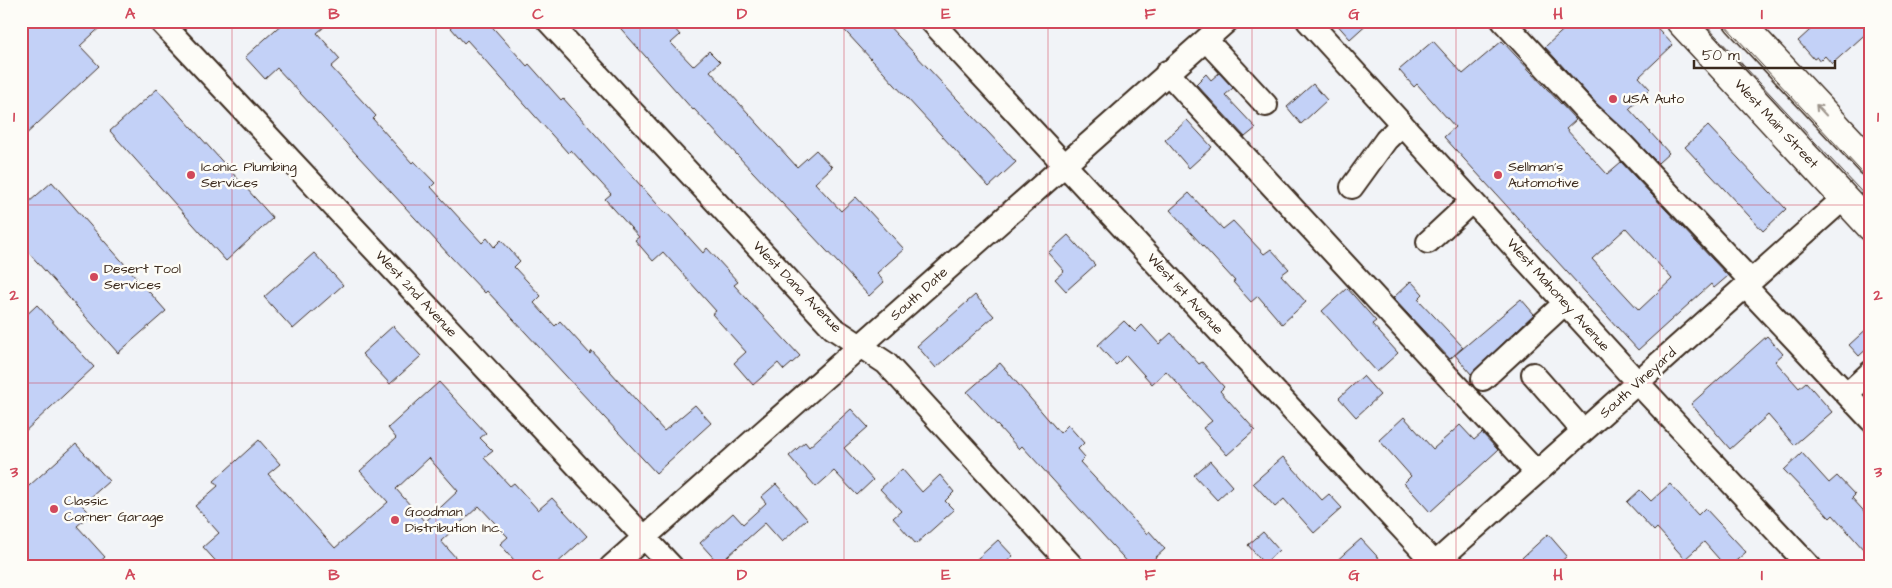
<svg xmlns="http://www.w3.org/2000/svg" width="1892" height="588" viewBox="0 0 1892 588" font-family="'Architects Daughter',sans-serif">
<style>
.building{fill:#c3d1f7;stroke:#3b2a1e;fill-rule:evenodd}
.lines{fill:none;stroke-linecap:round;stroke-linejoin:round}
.minor-casing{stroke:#3b2a1e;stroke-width:26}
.major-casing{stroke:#3b2a1e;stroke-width:31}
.minor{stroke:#fdfcf7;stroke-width:22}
.major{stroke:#fdfcf7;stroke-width:28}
.tram{stroke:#3b2a1e;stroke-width:1}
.oneway{stroke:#9c938a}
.grid{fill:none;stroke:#d1495b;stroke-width:1;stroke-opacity:0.55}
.poi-dot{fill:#d1495b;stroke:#fdfcf7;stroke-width:2}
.labels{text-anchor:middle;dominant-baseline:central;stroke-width:5;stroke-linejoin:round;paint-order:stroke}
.poi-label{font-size:14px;fill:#3b2a1e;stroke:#fdfcf7;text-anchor:start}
.street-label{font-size:14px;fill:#3b2a1e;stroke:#fdfcf7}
.neatline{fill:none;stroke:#d1495b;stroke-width:2}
.grid-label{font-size:16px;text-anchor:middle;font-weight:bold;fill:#d1495b}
</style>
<rect width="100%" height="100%" fill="#f1f3f7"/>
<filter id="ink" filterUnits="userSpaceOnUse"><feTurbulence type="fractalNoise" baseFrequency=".02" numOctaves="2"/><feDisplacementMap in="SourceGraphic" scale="10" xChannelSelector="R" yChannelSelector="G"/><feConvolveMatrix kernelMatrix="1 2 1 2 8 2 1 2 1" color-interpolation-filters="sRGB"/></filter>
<g filter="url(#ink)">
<!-- building -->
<path class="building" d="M21,21H107L80,46L99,66L21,139Z
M285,21H331L317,33L340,59L331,67L376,116L373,119L412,163L414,161L435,183L431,187L482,243L487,238L494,247L501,240L520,261L514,267L541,296L534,303L555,326L560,321L590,354L592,351L664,431L695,405L711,423L656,473L487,291L485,293L450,256L277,68L265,79L245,57Z
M445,21H487L527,66L529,64L561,100L563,98L665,213L666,212L703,253L707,248L738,282L734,285L800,356L784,370L778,363L753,385L734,363L746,352L712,314L716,311L663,252L653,261L635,240L639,237L605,199L611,194L571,150L568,153L467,40L464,43Z
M614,21H668L680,35L671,43L693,66L709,51L720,62L710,71L797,167L816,150L832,167L815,183L841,211L856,197L904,249L877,273L884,282L869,296L694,109L693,110Z
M836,21H884L1016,162L989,187Z
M1334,21H1370L1350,39Z
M1573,21H1651L1673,45L1639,77L1650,89L1629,109L1669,153L1658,163L1596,103L1545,47Z
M1820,21H1871V29L1832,64L1825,56L1820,61L1817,57L1814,59L1798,41Z
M1433,41L1463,74L1502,41L1576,120L1566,129L1607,174L1621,162L1728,276L1714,288L1711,284L1638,350L1444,137L1455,127L1417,84L1414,87L1399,70ZM1626,228L1672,279L1639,310L1592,259Z
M1219,73L1233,88L1225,95L1256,128L1245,137L1196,84L1206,74L1211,80Z
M1313,84L1327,100L1301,124L1287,107Z
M157,89L273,218L226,261L110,131Z
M1187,120L1212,147L1189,168L1165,140Z
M1708,126L1786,209L1763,231L1685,147Z
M52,182L166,311L118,353L21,244V209Z
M1189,193L1223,229L1233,221L1264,254L1271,249L1289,269L1281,275L1306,302L1282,324L1258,296L1251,302L1233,282L1235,281L1170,210Z
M1068,235L1095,265L1066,291L1055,279L1064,271L1048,253Z
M314,253L343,285L293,329L264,297Z
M1411,281L1423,294L1418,299L1463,347L1450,359L1393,298Z
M1347,288L1376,321L1372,324L1398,353L1377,372L1322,311Z
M975,295L994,316L936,368L917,346Z
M1521,299L1534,314L1471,374L1455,355Z
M37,305L94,367L21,435V320Z
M1124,321L1135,332L1142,325L1159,344L1171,333L1199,364L1202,362L1224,387L1220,391L1255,430L1227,455L1203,428L1212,421L1166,371L1152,384L1126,355L1116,365L1098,345Z
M1871,325V345L1859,356L1849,345Z
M393,326L421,356L390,384L362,354Z
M1767,336L1783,354L1775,361L1799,388L1806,382L1832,412L1794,445L1768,415L1730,449L1691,404Z
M1000,363L1060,433L1068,425L1084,443L1078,449L1085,457L1080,462L1147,534L1149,531L1165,549L1145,567H1132L1022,446L1019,449L967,392Z
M1363,376L1380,395L1356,417L1339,398Z
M439,382L486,433L480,438L493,451L484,458L510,486L514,483L538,510L552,498L587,536L553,567H520L500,544L508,537L479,506L441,541L464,567H221L203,547L219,533L195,506L218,486L214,481L259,440L280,464L268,474L335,548L388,502L360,471L396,438L388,428ZM429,458L458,491L425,522L396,489Z
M851,409L868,427L844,448L873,480L857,495L834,471L816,487L789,456L805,442L809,447Z
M1404,417L1433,449L1460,425L1474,440L1482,433L1498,450L1430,512L1404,483L1411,476L1379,440Z
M76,444L109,481L82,505L91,514L77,526L105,557L94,567H21V493Z
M1802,453L1829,483L1837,476L1855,495L1852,498L1871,519V558L1833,515L1830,518L1784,470Z
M1283,457L1322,500L1329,494L1342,508L1314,533L1284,499L1275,507L1253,483Z
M1210,461L1232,486L1217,500L1194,475Z
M902,469L922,492L940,475L954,492L945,501L954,510L916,544L893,518L901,511L880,489Z
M776,484L807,519L782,542L765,523L719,564L700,543L733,513L743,524L766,503L761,497Z
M1670,484L1698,515L1705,508L1746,552L1729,567H1726L1704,542L1685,559L1657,528L1654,531L1627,502L1640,490L1651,501Z
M1263,532L1279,550L1264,564L1248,545Z
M1548,534L1567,556L1555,567H1512Z
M1361,539L1387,567H1330L1345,553Z
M998,540L1013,556L1001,567H968Z"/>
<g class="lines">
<defs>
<path id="minor" d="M160,21L672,567
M548,21L833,328L886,363L1073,567
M931,21L1438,567
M1308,21L1638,383L1810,567
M1503,21L1587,112L1622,144L1751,281
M1206,40L1266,105
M1167,72L1536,472
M1352,187L1386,140L1402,124
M1428,242L1472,201
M1745,286L1871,420
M1533,374L1583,431
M1483,379L1565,303
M1847,394L1871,372
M611,567L1227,21
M1431,567L1844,198"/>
<path id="major" d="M1680,21L1871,227
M1738,21L1871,163"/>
</defs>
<!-- minor casing -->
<use href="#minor" class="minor-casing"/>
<!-- major casing -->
<use href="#major" class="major-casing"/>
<!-- minor -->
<use href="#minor" class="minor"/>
<!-- major -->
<use href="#major" class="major"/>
<!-- tram -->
<path class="tram" d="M1702,21L1871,202
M1721,21L1871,182"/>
</g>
<!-- one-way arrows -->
<defs><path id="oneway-shaft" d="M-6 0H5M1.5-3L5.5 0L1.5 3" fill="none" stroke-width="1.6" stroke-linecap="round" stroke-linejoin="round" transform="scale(1.25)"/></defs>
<use class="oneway" href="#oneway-shaft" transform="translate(1821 110) rotate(-133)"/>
</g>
<!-- grid -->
<path class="grid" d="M232,21V567M436,21V567M640,21V567M844,21V567M1048,21V567M1252,21V567M1456,21V567M1660,21V567M21,205H1871M21,383H1871"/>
<!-- markers -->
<g class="poi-dot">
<circle cx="1613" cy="99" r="5"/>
<circle cx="191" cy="175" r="5"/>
<circle cx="1498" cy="175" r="5"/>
<circle cx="94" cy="277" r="5"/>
<circle cx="54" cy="509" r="5"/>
<circle cx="395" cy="520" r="5"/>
</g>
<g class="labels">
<!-- poi labels -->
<g class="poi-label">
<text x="1623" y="99">USA Auto</text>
<text x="201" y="167">Iconic Plumbing<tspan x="201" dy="16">Services</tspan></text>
<text x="1508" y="167">Sellman's<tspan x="1508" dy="16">Automotive</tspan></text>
<text x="104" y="269">Desert Tool<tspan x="104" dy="16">Services</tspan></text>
<text x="64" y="501">Classic<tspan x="64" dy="16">Corner Garage</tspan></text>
<text x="405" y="512">Goodman<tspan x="405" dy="16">Distribution Inc.</tspan></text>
</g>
<!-- street labels -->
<g class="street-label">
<text transform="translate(1776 124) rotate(47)">West Main Street</text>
<text transform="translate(797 287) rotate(46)">West Dana Avenue</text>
<text transform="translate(416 294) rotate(47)">West 2nd Avenue</text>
<text transform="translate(919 294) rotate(-42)">South Date</text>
<text transform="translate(1185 294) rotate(47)">West 1st Avenue</text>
<text transform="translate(1558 295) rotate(48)">West Mahoney Avenue</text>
<text transform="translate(1638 383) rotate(-42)">South Vineyard</text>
</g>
</g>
<!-- margin -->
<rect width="1892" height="588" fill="none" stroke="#fdfcf7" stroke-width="55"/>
<!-- scale -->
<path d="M1694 60v8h141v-8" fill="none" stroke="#3b2a1e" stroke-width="2.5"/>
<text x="1702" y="60" font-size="15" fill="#3b2a1e" stroke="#fdfcf7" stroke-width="4" paint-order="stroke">50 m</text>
<rect x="28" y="28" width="1836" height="532" class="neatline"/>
<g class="grid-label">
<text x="130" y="19">A</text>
<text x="334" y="19">B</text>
<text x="538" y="19">C</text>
<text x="742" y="19">D</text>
<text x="946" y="19">E</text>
<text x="1150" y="19">F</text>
<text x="1354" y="19">G</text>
<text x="1558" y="19">H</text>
<text x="1762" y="19">I</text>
<text x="14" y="122">1</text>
<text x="1878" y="122">1</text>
<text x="14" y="300">2</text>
<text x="1878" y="300">2</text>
<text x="14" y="477">3</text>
<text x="1878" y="477">3</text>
<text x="130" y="580">A</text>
<text x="334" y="580">B</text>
<text x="538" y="580">C</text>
<text x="742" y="580">D</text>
<text x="946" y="580">E</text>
<text x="1150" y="580">F</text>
<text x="1354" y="580">G</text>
<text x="1558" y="580">H</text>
<text x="1762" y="580">I</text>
</g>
</svg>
